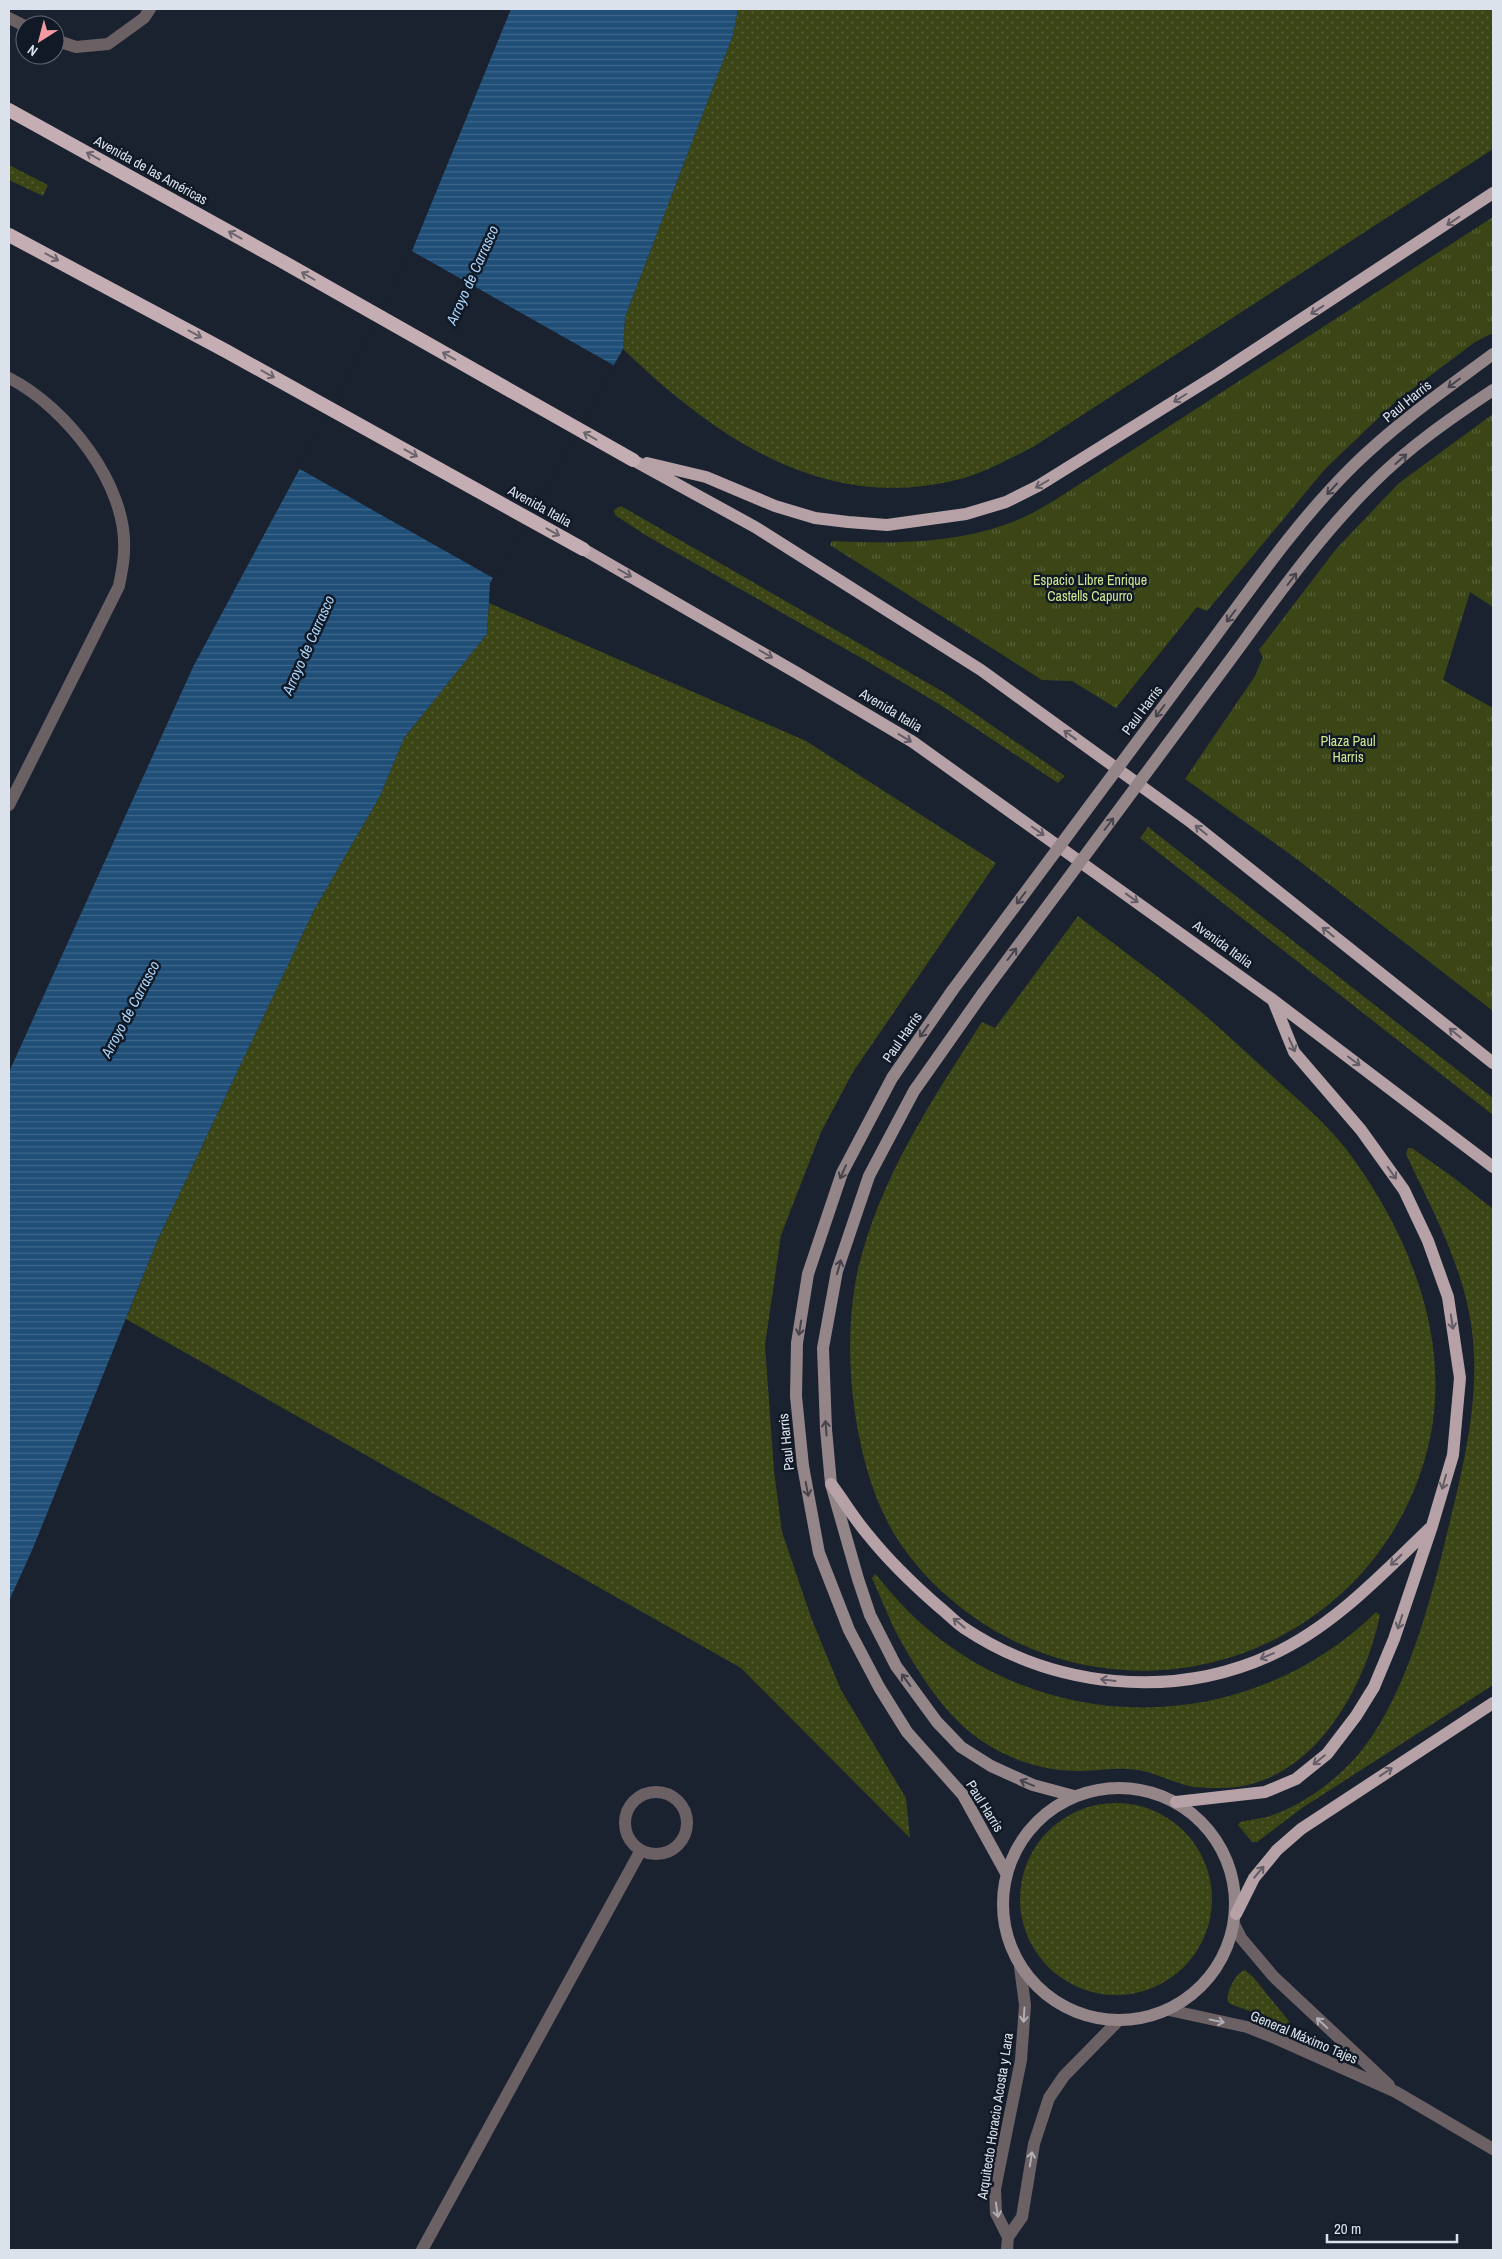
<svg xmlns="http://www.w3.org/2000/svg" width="1502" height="2259" viewBox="0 0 1502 2259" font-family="'Archivo Narrow',sans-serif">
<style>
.grass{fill:url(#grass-dots)}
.park{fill:url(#park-tufts)}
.water{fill:url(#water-rules)}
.pier{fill:#1a222f}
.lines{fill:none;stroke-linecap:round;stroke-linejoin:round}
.minor{stroke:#6b6164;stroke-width:12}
.secondary{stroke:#948589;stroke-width:12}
.primary{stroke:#b5a1a6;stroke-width:12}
.trunk{stroke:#c4aeb3;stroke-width:14}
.secondary-bridge{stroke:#948589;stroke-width:12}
.oneway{stroke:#6a646c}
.oneway2{stroke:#625d66}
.oneway3{stroke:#45444d}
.oneway4{stroke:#afaeb5}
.labels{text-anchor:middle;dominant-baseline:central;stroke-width:5;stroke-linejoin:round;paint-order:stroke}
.street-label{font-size:14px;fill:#dce2eb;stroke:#101925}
.park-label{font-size:14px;fill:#d1e88f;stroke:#101925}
.water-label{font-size:15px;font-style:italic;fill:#abd4fa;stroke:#101925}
</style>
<defs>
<pattern id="grass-dots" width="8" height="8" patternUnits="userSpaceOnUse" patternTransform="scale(1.25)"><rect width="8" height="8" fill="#3b4515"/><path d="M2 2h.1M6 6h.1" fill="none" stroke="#576037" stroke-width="1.8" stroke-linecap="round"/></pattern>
<pattern id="park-tufts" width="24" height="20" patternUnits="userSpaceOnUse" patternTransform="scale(1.25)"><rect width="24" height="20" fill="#3b4515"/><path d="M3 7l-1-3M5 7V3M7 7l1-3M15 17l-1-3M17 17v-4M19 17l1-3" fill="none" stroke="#576037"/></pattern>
<pattern id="water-rules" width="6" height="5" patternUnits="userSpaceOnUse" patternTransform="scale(1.25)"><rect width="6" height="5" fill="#1f4e77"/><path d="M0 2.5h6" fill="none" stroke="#3f678a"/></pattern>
</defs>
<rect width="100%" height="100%" fill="#1a222f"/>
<!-- grass -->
<path class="grass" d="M738,9H1493V149L1033,447C1008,459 983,474 956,480C822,513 715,437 623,349L625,317L733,35Z
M9,165L48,185L43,196L9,180Z
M621,506L945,693L1065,776L1058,783L939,704L865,660L647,536L615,515L614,510Z
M489,603L806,741L996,863L853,1072L821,1132L781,1235L765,1345L774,1471L782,1532L812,1620L841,1690L906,1798L910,1838L741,1668L126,1319L158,1239L314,910L380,796L404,738L487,634Z
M1148,827L1493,1098V1115L1140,838Z
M1078,916C1121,950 1166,981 1207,1017C1229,1036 1250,1056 1271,1075C1297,1099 1324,1121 1346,1149C1411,1235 1456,1347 1426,1455C1377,1633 1178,1722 1012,1640C961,1614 915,1573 888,1523C870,1488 861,1452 855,1413C848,1366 848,1316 858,1269C880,1177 932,1100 982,1022L995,1028Z
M1408,1148H1412L1454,1178L1493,1209V1685L1302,1808L1257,1842H1252L1238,1825L1240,1822C1248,1820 1258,1819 1267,1817C1301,1806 1333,1783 1356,1757C1401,1707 1428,1611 1444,1546C1461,1475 1481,1405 1472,1331C1464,1267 1433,1212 1406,1154Z
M875,1574C882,1581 888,1590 895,1597C914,1619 937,1638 961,1654C1092,1739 1265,1721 1376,1612L1380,1615C1364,1692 1309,1790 1218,1788C1208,1788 1195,1788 1185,1785C1163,1779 1151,1770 1127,1769C1112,1768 1097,1771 1082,1771C1048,1772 1011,1761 982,1741C946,1717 919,1674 898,1636C888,1617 881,1597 872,1578Z
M1020 1899a96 96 0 1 1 192 0a96 96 0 1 1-192 0Z
M1245,1970L1254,1978L1292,2025L1291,2031H1287C1274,2023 1261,2014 1247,2010C1240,2007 1235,2007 1228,2002C1226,1993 1235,1973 1245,1970Z"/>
<!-- park -->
<path class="park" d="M1493,217V333L1475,342L1394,403L1325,469L1207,611L1197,607L1116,708L1072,681L1042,680L830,545L832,541C891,544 951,544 1007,524C1039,513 1068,491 1097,473Z
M1493,414V607L1470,592L1443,680L1493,708V1011L1294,857L1185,779L1255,676L1263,657L1259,650L1337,548L1399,483Z"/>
<!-- water -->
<path class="water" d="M511,9H738L733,35L625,317L623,349L490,583L487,634L404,738L380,796L314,910L158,1239L33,1548L9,1601V1072L194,665L396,290Z"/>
<!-- pier -->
<path class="pier" d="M410,250L615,366L495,579L298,468L394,289Z"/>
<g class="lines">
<!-- minor -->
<path class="minor" d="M9,18L25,26
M55,40L76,47L108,44L144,18L150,9
M9,378C66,407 128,485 124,551C124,563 121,574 119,586L9,805
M625 1823a31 31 0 1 1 62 0a31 31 0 1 1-62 0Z
M1235,1926L1241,1938L1273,1976L1389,2085
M1169,2010L1247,2027L1275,2038L1396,2092L1493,2149
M1008,2237L1022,2217L1034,2144L1049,2098L1064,2076L1118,2021
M422,2250L641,1850
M1007,2250L1008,2237L996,2213L995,2189L1021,2060L1025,2005L1020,1967"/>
<!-- secondary -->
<path class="secondary" d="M1189,672C1242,602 1291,527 1354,465C1397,423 1446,389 1493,354
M1210,687C1262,618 1311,544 1373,483C1409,447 1451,418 1493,390
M952,991L892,1078L842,1173L808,1274L797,1343L796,1396L803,1466L819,1553L849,1630L879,1687L907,1732L963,1795L1006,1873
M983,993L914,1091L869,1176L837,1271L823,1348L826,1429L831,1484L858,1579L870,1615L896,1666L937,1722L961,1747L991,1766L1033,1785L1074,1796
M1003 1904a116 116 0 1 1 232 0a116 116 0 1 1-232 0Z"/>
<!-- primary -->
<path class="primary" d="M633,460L755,527L981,670L1192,823L1493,1063
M647,463L706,477L775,506L815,518L848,522L887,525L966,514L1006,502L1038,486L1218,374L1493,193
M583,549L797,673L913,742L1273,1000L1493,1167
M831,1484C844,1501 855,1520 869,1536C889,1561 914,1585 938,1606C947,1613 955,1622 964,1628C1054,1688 1172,1700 1271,1655C1333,1627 1382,1574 1430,1528
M1176,1802L1265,1792L1296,1779L1327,1754L1356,1716L1374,1687L1394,1639L1432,1526L1453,1455L1460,1378L1448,1297L1428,1241L1404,1190L1361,1130L1294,1052L1273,1000
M1236,1914L1254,1878L1277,1850L1301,1829L1493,1703"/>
<!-- trunk -->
<path class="trunk" d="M9,110L278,259L633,460
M9,235L226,351L583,549"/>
<!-- secondary-bridge -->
<path class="secondary-bridge" d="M952,991L1189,672
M983,993L1210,687"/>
</g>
<!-- one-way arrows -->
<defs><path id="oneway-shaft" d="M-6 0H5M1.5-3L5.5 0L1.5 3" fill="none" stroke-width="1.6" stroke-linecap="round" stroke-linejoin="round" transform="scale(1.25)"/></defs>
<g class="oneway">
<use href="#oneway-shaft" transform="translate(93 156) rotate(-151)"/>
<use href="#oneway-shaft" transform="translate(235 235) rotate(-151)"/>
<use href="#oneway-shaft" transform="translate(52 257) rotate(28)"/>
<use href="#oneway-shaft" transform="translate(308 276) rotate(-150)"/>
<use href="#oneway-shaft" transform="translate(195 334) rotate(28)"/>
<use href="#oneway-shaft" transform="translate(449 356) rotate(-150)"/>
<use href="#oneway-shaft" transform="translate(268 374) rotate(29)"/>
<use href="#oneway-shaft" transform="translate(590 436) rotate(-150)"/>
<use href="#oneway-shaft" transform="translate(411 453) rotate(29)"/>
<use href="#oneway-shaft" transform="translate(553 532) rotate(29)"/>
</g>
<g class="oneway2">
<use href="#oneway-shaft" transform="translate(1453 221) rotate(146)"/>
<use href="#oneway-shaft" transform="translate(1317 310) rotate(147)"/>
<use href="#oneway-shaft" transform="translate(1180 398) rotate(148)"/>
<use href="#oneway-shaft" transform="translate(1042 484) rotate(150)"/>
<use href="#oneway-shaft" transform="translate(625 573) rotate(30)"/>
<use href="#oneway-shaft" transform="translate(766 654) rotate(30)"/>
<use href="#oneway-shaft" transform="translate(1070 735) rotate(-144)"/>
<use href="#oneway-shaft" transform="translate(905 738) rotate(31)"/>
<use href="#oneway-shaft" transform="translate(1201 830) rotate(-141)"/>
<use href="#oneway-shaft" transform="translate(1038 831) rotate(35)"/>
<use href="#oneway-shaft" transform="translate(1132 898) rotate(36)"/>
<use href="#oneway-shaft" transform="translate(1328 932) rotate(-141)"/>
<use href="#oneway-shaft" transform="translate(1455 1033) rotate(-141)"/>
<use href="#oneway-shaft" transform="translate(1292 1045) rotate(66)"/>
<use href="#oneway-shaft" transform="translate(1354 1061) rotate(37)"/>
<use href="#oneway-shaft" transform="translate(1392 1173) rotate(54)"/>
<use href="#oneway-shaft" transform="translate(1452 1322) rotate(81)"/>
<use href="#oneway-shaft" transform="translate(1444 1482) rotate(106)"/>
<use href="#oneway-shaft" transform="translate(1396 1560) rotate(136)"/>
<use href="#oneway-shaft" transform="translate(1400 1622) rotate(108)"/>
<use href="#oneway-shaft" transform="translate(959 1623) rotate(-141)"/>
<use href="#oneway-shaft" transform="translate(1267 1656) rotate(157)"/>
<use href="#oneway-shaft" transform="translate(1108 1680) rotate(-173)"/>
<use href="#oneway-shaft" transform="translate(1319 1760) rotate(141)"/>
<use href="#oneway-shaft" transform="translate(1386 1772) rotate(-34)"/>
<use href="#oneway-shaft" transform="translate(1259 1872) rotate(-50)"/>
</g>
<g class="oneway3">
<use href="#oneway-shaft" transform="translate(1454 383) rotate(143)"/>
<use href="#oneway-shaft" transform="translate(1401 459) rotate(-41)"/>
<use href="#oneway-shaft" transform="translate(1332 489) rotate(133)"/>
<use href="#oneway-shaft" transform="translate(1292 579) rotate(-53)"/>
<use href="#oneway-shaft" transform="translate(1231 616) rotate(127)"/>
<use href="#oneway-shaft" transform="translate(1160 711) rotate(127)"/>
<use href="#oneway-shaft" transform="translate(1109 824) rotate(-53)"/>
<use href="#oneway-shaft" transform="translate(1021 898) rotate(127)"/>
<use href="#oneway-shaft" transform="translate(1012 954) rotate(-53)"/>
<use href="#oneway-shaft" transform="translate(924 1031) rotate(125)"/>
<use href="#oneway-shaft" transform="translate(843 1172) rotate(114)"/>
<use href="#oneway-shaft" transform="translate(839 1267) rotate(-74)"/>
<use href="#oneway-shaft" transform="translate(800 1328) rotate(99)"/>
<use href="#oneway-shaft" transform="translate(826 1428) rotate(-94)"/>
<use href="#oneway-shaft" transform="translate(807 1489) rotate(79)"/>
<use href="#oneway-shaft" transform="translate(906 1680) rotate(-126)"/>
<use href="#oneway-shaft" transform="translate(1027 1783) rotate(-157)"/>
</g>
<g class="oneway4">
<use href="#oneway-shaft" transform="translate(1024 2015) rotate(94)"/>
<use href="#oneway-shaft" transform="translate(1217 2021) rotate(11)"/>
<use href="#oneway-shaft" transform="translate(1322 2023) rotate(-137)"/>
<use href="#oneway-shaft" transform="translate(1031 2159) rotate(-81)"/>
<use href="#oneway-shaft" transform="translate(997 2210) rotate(81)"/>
</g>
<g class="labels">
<!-- street labels -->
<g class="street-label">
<text transform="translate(151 170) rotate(29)">Avenida de las Américas</text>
<text transform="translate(1407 401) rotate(-39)">Paul Harris</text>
<text transform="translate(540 506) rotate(29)">Avenida Italia</text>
<text transform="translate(891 710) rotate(31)">Avenida Italia</text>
<text transform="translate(1142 710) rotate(-53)">Paul Harris</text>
<text transform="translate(1223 944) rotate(36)">Avenida Italia</text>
<text transform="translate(902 1037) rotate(-55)">Paul Harris</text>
<text transform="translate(786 1442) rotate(-96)">Paul Harris</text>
<text transform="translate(985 1806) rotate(58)">Paul Harris</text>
<text transform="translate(1304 2037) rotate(23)">General Máximo Tajes</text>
<text transform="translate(995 2116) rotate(-81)">Arquitecto Horacio Acosta y Lara</text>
</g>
<!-- park labels -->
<g class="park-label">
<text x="1090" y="580">Espacio Libre Enrique<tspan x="1090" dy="16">Castells Capurro</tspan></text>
<text x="1348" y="741">Plaza Paul<tspan x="1348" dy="16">Harris</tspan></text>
</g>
<!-- water labels -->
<g class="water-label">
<text transform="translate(472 275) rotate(-66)">Arroyo de Carrasco</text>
<text transform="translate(308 645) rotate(-66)">Arroyo de Carrasco</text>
<text transform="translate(130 1009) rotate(-62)">Arroyo de Carrasco</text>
</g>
</g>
<!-- border -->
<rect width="1502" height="2259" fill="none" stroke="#dce2eb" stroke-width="20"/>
<!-- north arrow -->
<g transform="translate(40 40) rotate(216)"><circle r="24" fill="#101925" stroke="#626974"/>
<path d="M0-4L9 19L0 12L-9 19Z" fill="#f49aa3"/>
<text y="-8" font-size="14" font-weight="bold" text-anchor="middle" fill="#dce2eb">N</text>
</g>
<!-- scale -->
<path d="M1327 2234v8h130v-8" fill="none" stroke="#dce2eb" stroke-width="2.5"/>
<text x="1334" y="2234" font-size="15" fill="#dce2eb" stroke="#101925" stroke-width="4" paint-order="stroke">20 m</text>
</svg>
